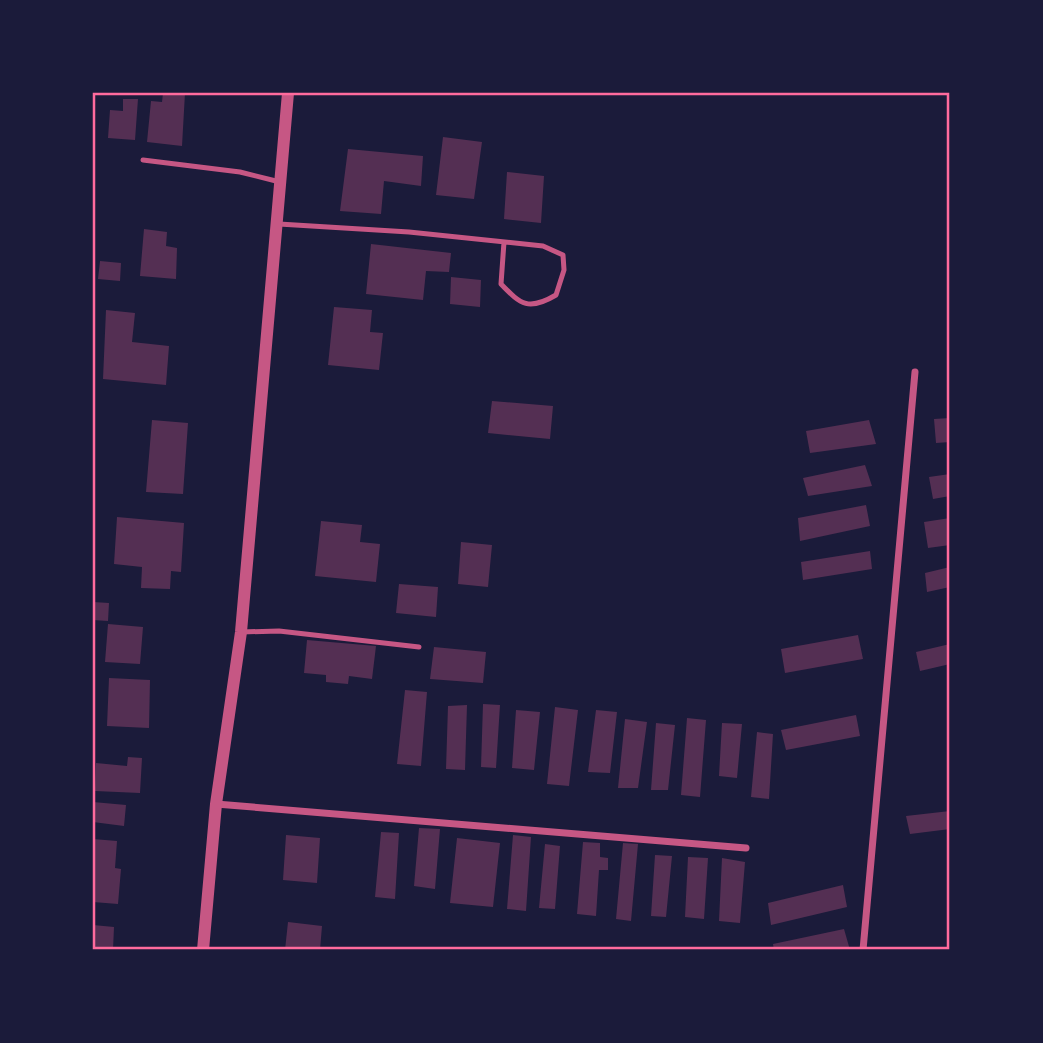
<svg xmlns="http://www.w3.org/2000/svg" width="1043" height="1043" viewBox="0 0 1043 1043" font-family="Helvetica,sans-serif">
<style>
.building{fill:#542f53}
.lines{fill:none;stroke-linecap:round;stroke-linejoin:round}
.service{stroke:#c65784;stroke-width:5}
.minor{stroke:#c65784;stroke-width:7}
.tertiary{stroke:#c65784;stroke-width:12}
.neatline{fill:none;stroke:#ff6b9d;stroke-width:2.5}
</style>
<rect width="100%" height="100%" fill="#1b1b3a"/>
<!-- building -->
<path class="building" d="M163,93H185L182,146L147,142L151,101L162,102Z
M123,99H138L135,140L108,138L110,110L123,111Z
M443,137L482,142L474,199L436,195Z
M348,149L423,156L421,186L384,181L381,214L340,211Z
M507,172L544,176L541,223L504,219Z
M144,229L167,232L166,246L177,248L176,279L140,276Z
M371,244L451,253L449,272L426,271L423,300L366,294Z
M100,261L121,263L120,281L98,279Z
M451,277L481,280L480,307L450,304Z
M334,307L372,310L370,332L383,333L379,370L328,365Z
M106,310L135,313L132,342L169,346L166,385L103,379Z
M492,401L553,406L550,439L488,433Z
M950,418V442L936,443L934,419Z
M152,420L188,423L183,494L146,492Z
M869,420L876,444L810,453L806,431Z
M865,465L872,486L808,496L803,478Z
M950,474V496L933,499L929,477Z
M866,505L870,526L800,541L798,518Z
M117,517L184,523L181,572L171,571L170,589L141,588L142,567L114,564Z
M950,518V545L928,548L924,522Z
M321,521L362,525L360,542L380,544L376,582L315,576Z
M461,542L492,545L488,587L458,584Z
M870,551L872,569L803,580L801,562Z
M950,567V587L927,592L925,573Z
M399,584L438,587L436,617L396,613Z
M93,602L109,603L108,621L93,620Z
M108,624L143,627L140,664L105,662Z
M858,635L863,659L785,673L781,649Z
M307,640L376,646L372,679L349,676L348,684L326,682V675L304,673Z
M950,644V664L920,671L916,652Z
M434,647L486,652L483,683L430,679Z
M109,678L150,680L149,728L107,726Z
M405,690L427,692L421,766L397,764Z
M483,704L500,705L496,768L481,767Z
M467,705L465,770L446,769L448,706Z
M555,707L578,710L569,786L547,784Z
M516,710L540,712L534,770L512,768Z
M596,710L617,712L610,773L588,772Z
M856,715L860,736L786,750L781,730Z
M687,718L706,720L700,797L681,795Z
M625,719L647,722L638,788H618Z
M656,723L675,725L668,790H651Z
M722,723L742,724L737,778L719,776Z
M757,732L773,734L769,799L751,797Z
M128,757L142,758L140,793L95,791L96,763L127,766Z
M93,802L126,805L124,826L93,822Z
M950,811V829L910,834L906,816Z
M419,828L440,829L435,889L414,886Z
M381,832L399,833L395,899L375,897Z
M286,835L320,838L317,883L283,880Z
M513,835L531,837L526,911L507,909Z
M457,838L500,843L493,907L450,903Z
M93,839L117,841L115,868L121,869L118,904L93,902Z
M583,842L600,843V857L608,858V870H599L596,916L577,914Z
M623,843L638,844L631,921L616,919Z
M545,844L560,846L555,909L539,908Z
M655,855L672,856L666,917L651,916Z
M688,857L708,858L704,919L685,917Z
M722,858L745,862L740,923L719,921Z
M843,885L847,907L771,925L768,903Z
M288,922L322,926L320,950H285Z
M93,925L114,927L113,950H93Z
M844,929L850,950H774L773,944Z"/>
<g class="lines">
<!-- service -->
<path class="service" d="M143,160L240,172L280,182
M279,224L409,232L543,246L563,255L564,270L556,295C529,311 521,305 501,284L504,242
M241,632L279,631L419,647"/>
<!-- minor -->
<path class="minor" d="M216,804L746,848
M863,950L915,372"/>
<!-- tertiary -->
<path class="tertiary" d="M203,950L216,804L241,632L288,93"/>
</g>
<!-- border -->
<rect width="1043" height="1043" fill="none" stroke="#1b1b3a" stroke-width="189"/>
<rect x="94" y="94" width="854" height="854" class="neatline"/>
</svg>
